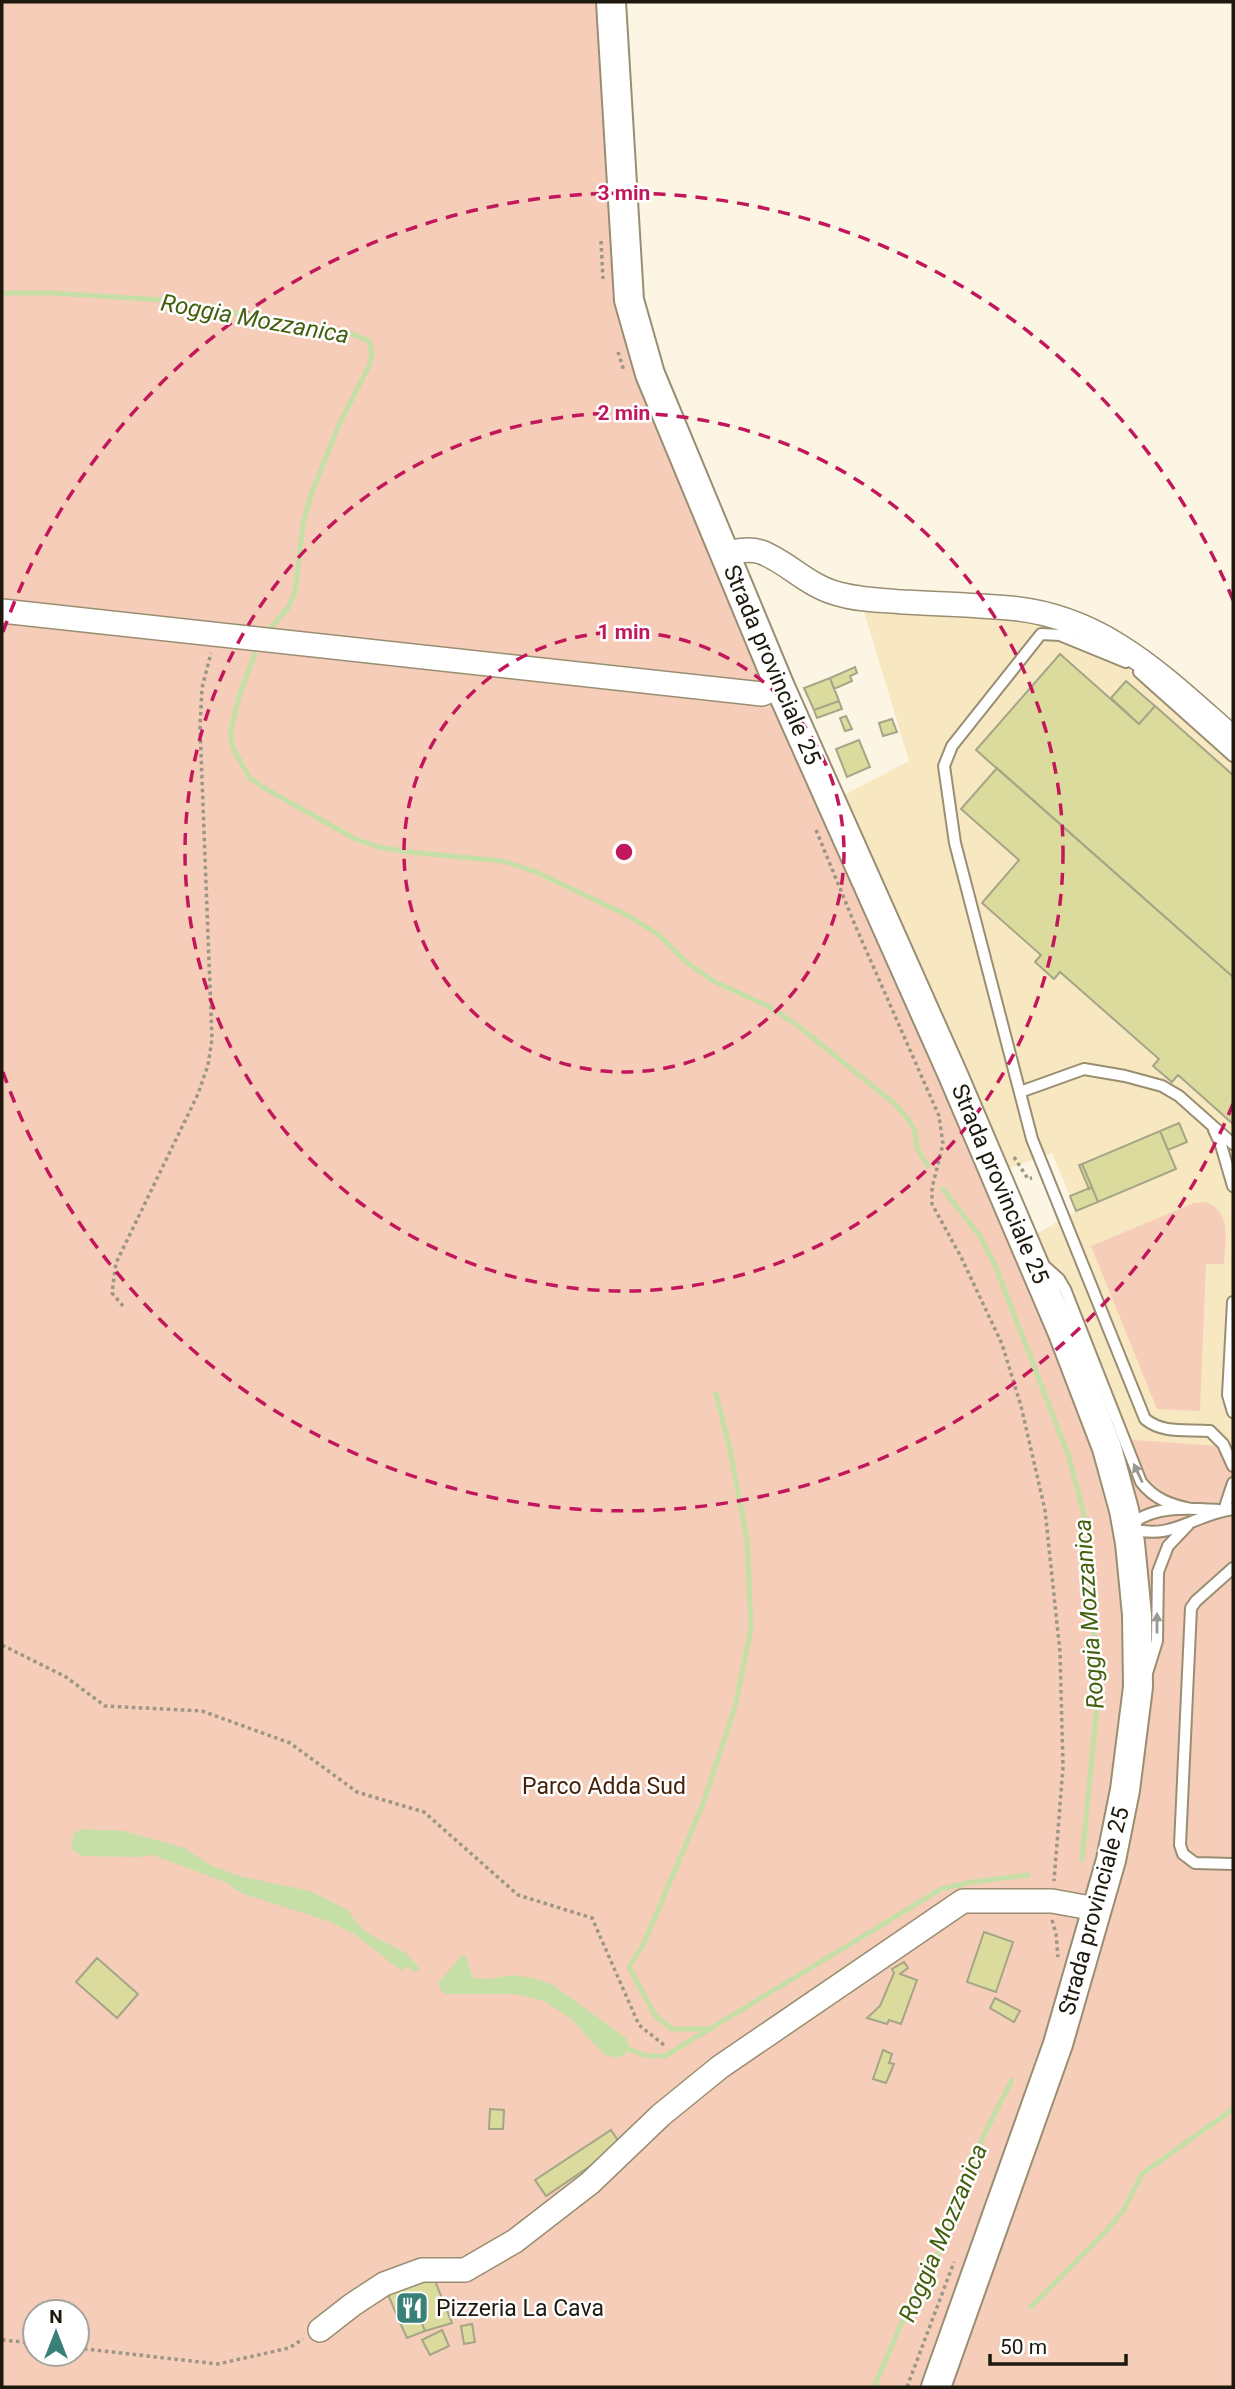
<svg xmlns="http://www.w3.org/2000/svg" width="1235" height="2389" viewBox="0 0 1235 2389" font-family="Roboto,sans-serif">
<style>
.built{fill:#f8e8c2}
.green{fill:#f5cdb8;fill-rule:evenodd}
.water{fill:#c6dfa7}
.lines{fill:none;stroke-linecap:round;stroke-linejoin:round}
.stream{stroke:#c6dfa7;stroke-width:5}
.building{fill:#dbdb9e;stroke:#a5a587;stroke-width:2}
.service-casing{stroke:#998e71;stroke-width:14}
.minor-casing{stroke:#998e71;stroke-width:26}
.tertiary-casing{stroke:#998e71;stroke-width:32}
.path{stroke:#9c9686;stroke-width:3.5;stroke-dasharray:3.5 3.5;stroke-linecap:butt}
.service{stroke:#fff;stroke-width:10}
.minor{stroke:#fff;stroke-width:23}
.tertiary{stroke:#fff;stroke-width:28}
.oneway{fill:#999892}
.ring{fill:none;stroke:#c2185b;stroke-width:3.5;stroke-dasharray:12 9}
.labels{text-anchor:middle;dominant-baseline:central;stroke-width:5;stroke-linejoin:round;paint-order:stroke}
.street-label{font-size:23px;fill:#1d190d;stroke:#fff}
.park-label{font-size:23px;fill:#46210a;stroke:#fff}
.poi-label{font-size:23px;fill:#1d190d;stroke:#fff;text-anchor:start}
.water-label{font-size:24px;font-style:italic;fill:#44600f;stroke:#fff}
.centre{fill:#c2185b;stroke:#fff;stroke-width:3.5}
.ring-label{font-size:21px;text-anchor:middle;font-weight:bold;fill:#c2185b;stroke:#fff;stroke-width:5;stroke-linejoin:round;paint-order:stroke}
</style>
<rect width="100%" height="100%" fill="#fdf5e3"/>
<!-- built -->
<path class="built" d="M860,598L1070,619L1233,738V1888L1028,1239L1076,1211L1052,1153L996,1173L830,802L909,761Z"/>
<!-- green -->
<path class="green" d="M2,2H604L622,297L1093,1437L1233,1447V2387H2ZM35,2312H77V2354H35Z
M1205,1202C1232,1210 1225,1241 1224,1264H1206L1200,1411L1157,1409L1091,1246L1194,1203Z"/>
<!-- water -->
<path class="water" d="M81,1829L124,1831L184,1848L210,1865L239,1876L310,1891L348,1910L355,1921L367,1933L406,1953L420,1969L414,1972L406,1966L402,1971L354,1934L331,1922L247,1895L234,1889L230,1884L153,1855L139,1857L83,1856L71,1849L74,1834Z
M463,1954L466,1956L473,1978L489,1979L512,1975L533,1978L553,1985L626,2038C630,2045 629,2048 625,2055L615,2058L604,2054L570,2018L544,2001L514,1994H446L440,1989L438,1983Z"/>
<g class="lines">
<!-- stream -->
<path class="stream" d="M2,293H52L162,300L352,334L369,341L372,354L369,366L338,427L310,498L303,524L295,593L288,608L272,626
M255,654L239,696L231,730L232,746L249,777L261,786L355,839L379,847L408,852L503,861L536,872L629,916L659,935L686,962L713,981L768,1006L797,1025L895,1104L909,1120L915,1132L917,1148L928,1166
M943,1189L980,1236L995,1265L1069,1457L1085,1519L1091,1564L1097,1706L1082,1860
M712,2029H672L655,2015L629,1967L644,1943L703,1804L735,1707L751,1628L747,1538L729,1446L716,1394
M629,2049L646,2056H665L941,1889L972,1882L1028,1875
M1031,2307L1106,2231L1123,2211L1142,2174L1233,2109
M874,2387L902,2322L944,2243L983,2137L1012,2080"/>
</g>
<!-- building -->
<path class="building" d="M1060,654L1139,724L1155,706L1233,775V977L976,750Z
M855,667L857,673L850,676L852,681L834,689L830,678Z
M830,678L839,701L814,710L804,688Z
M1126,681L1155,706L1139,724L1111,698Z
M839,701L842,709L817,718L814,710Z
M846,716L852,729L845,731L840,718Z
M892,719L897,732L883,736L879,723Z
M859,740L870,767L847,777L836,749Z
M997,768L1233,977V1124L1178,1075L1172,1082L1153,1066L1159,1059L1060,972L1054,979L1035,962L1041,955L982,903L1019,860L961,809Z
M1179,1123L1187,1142L1168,1150L1160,1131Z
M1160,1131L1176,1169L1098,1202L1082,1164Z
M1082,1164L1092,1187L1089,1189L1079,1165Z
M1092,1187L1098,1202L1076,1211L1070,1196Z
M984,1932L1013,1942L996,1992L967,1982Z
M97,1958L138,1994L117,2018L76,1982Z
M904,1962L908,1968L900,1974L917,1980L901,2024L889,2020L887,2024L867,2018L880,2006L894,1973L892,1969Z
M995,1998L1020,2011L1014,2022L990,2008Z
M883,2050L892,2054L889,2063L894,2064L886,2083L873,2079Z
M490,2109L504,2110L503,2129H489Z
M611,2130L621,2145L546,2196L535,2180Z
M433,2276L452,2323L425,2331L416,2308L397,2316L387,2292Z
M416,2308L425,2331L407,2338L397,2316Z
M472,2324L475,2342L464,2344L461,2326Z
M442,2330L449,2346L430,2355L422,2340Z"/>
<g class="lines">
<defs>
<path id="service" d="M1126,662L1060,635L1041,634L952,746L944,766L955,843L1032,1139L1145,1419C1163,1434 1187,1429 1210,1431L1223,1444L1233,1466
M1139,672L1233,756
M1020,1092L1084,1069L1125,1076L1162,1086L1179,1096L1233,1144
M1214,1130L1221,1145L1233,1186
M1041,1263L1059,1279L1065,1289L1141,1482C1154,1499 1171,1505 1191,1509
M1233,1302L1228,1395L1233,1412
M1224,1510L1233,1483
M1129,1526C1153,1505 1188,1508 1218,1510
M1129,1528C1171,1542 1194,1514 1233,1509
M1233,1568L1196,1601L1191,1608L1180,1845L1183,1854L1195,1863L1233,1864
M1147,1673L1157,1641L1158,1572L1168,1546L1188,1525"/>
<path id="minor" d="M724,553C736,551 749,548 761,552C786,561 807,585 835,593C857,600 880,600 903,602C938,604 974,605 1009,608C1105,616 1165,679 1233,738
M2,611L762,694L780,687
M320,2330L352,2305L384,2284L422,2270H465L515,2241L590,2183L661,2115L720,2067L963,1901H1052L1096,1909"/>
<path id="tertiary" d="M611,2L629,300L650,374L780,687L953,1075L1063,1333L1107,1448L1124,1510L1130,1543L1137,1615L1138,1687L1125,1790L1111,1860L1058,2044L936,2387"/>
</defs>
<!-- service casing -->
<use href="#service" class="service-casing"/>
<!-- minor casing -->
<use href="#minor" class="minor-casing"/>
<!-- tertiary casing -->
<use href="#tertiary" class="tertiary-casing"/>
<!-- path -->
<path class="path" d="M601,241L603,279
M618,352L624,371
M816,830L855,925L939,1116L943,1144L932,1188V1204L961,1257L1002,1344L1021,1406L1045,1510L1060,1652L1063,1767L1054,1881
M1014,1157L1028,1179L1032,1178
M123,1306L112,1293L116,1263L198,1094L208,1065L212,1039L200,727L202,688L211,653
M2,1645L66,1677L105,1706L202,1711L290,1743L357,1792L424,1812L518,1895L592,1918L639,2025L664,2045
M1052,1920L1056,1934L1058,1957
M2,2340L35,2343
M77,2348L218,2364L289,2348L303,2339
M907,2387L954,2262"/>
<!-- service -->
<use href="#service" class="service"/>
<!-- minor -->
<use href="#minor" class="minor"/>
<!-- tertiary -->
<use href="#tertiary" class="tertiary"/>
</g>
<!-- one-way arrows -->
<defs><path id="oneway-solid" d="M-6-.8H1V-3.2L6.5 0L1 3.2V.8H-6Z" transform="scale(1.75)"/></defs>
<g class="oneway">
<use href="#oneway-solid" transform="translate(1138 1473) rotate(-115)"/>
<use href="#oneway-solid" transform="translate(1157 1623) rotate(-90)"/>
</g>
<!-- distance rings -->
<g class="ring">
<circle cx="624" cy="852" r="220"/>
<circle cx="624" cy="852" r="439"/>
<path d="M1233 1104A659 659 0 0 1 3 1072M3 632A659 659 0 0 1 1233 600"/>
</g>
<!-- icons -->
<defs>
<symbol id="restaurant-square" viewBox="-11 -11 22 22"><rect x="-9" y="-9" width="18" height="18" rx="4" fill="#398079" stroke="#fff"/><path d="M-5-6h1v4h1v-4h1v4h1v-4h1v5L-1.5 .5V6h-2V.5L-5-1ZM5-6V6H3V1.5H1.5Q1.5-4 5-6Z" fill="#fff"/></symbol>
</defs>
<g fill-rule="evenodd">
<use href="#restaurant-square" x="393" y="2289" width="38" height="38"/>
</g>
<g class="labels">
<!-- street labels -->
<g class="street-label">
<text transform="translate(772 665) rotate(67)">Strada provinciale 25</text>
<text transform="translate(1000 1184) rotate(67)">Strada provinciale 25</text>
<text transform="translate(1094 1911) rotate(-75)">Strada provinciale 25</text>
</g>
<!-- park labels -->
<g class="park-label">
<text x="604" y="1786">Parco Adda Sud</text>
</g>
<!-- poi labels -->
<g class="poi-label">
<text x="436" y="2308">Pizzeria La Cava</text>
</g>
<!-- water labels -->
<g class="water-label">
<text transform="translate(255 319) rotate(10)">Roggia Mozzanica</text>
<text transform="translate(1089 1614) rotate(-94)">Roggia Mozzanica</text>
<text transform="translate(943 2233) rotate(-67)">Roggia Mozzanica</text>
</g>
</g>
<circle cx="624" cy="852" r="10" class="centre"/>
<g class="ring-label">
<text x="624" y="200">3 min</text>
<text x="624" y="420">2 min</text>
<text x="624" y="639">1 min</text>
</g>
<!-- border -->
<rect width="1235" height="2389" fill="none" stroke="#1d190d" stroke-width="7"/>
<!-- north arrow -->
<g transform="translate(56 2333)"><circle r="33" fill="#ffffff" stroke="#a5a39e" stroke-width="2"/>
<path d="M0-5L12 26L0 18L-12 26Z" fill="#398079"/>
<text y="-10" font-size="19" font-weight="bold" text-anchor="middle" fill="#1d190d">N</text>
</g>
<!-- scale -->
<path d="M990 2354v10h136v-10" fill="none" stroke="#1d190d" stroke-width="3.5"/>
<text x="1000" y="2354" font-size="21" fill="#1d190d" stroke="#ffffff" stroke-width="5" paint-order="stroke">50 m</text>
</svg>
